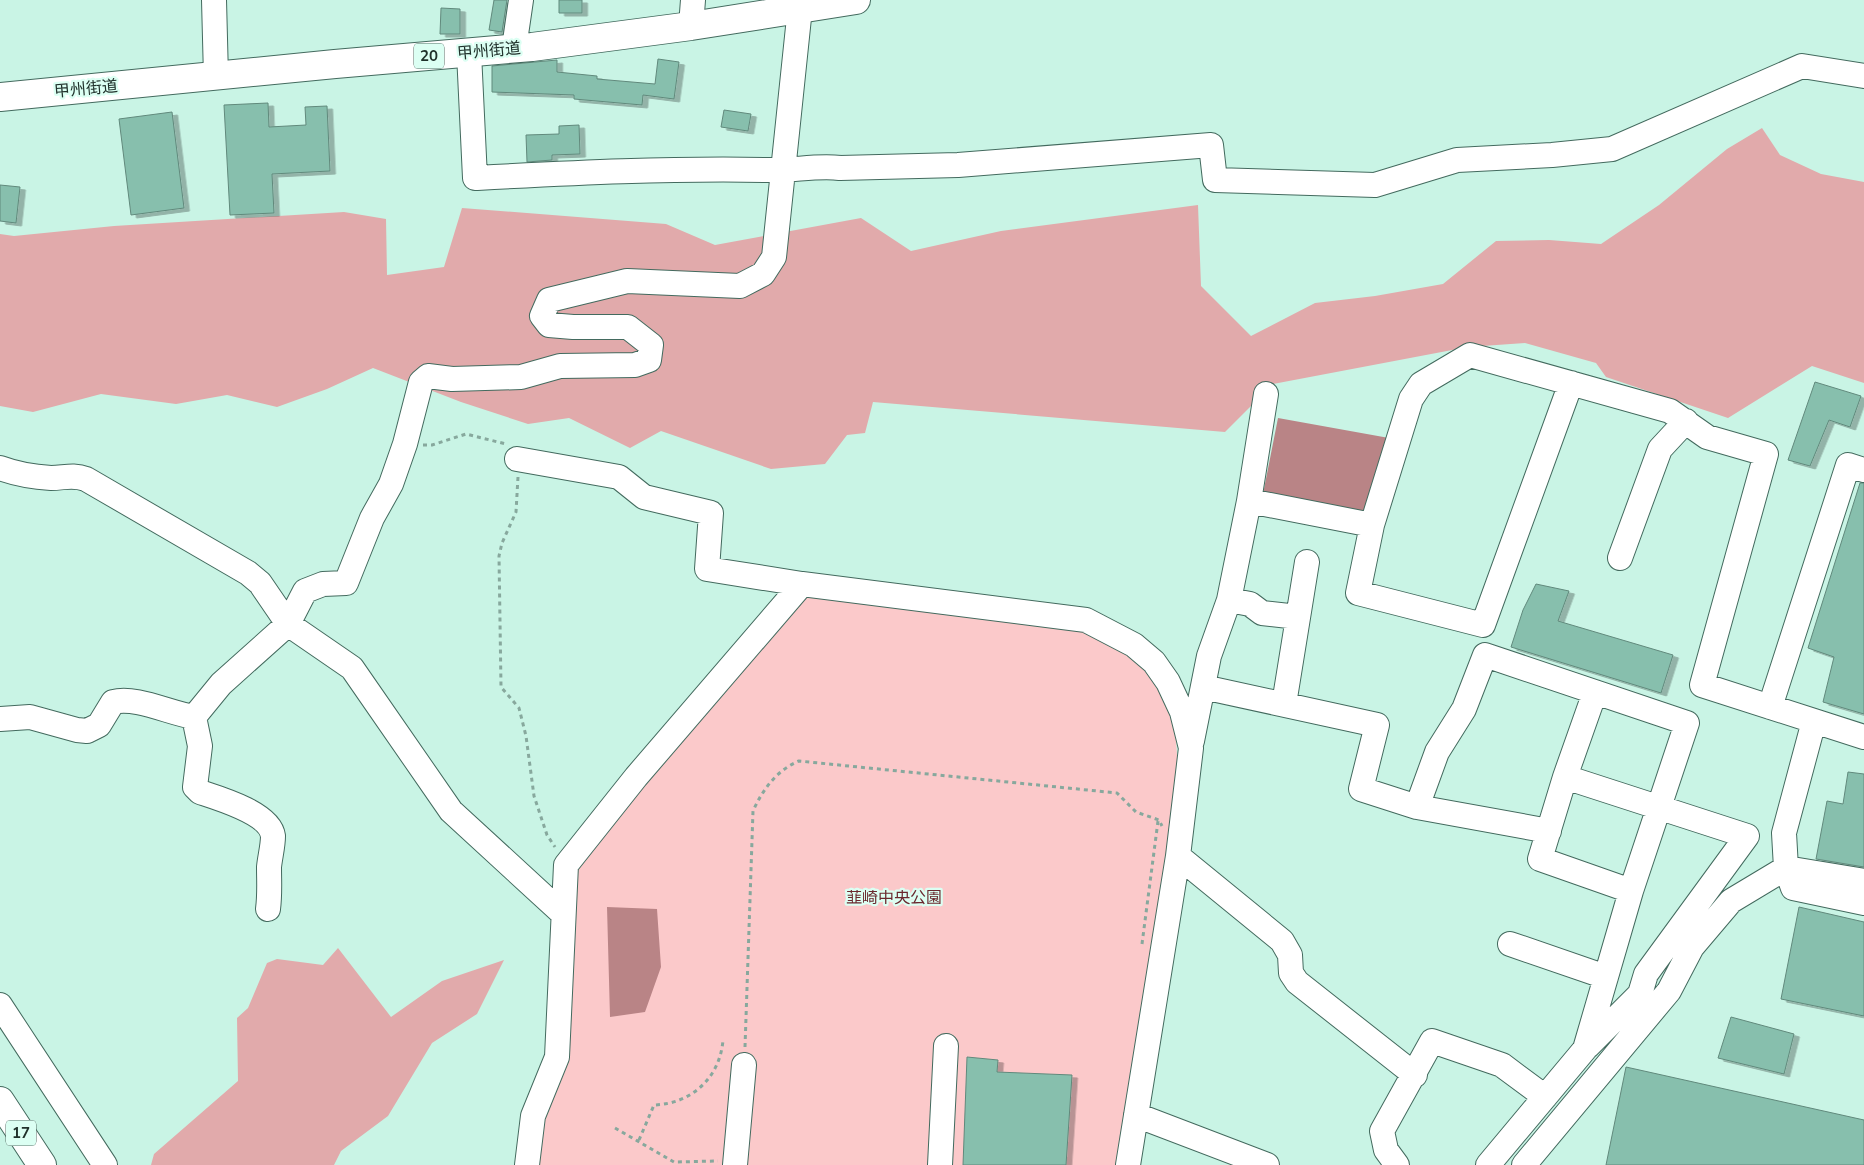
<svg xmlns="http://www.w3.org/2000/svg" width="1864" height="1165" viewBox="0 0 1864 1165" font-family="'Nunito Sans','Noto Sans JP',sans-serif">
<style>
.green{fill:#fbc9ca}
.forest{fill:#e1aaab}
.water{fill:#b98486}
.building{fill:#87bfad;stroke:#61897c;filter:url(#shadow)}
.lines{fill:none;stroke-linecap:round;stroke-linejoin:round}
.minor-casing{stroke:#436a5e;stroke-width:26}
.major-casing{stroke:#436a5e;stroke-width:30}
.highway-casing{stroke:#436a5e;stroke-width:30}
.path{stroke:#87a89d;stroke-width:3;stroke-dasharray:4 4;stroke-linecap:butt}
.minor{stroke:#fff;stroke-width:24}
.major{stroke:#fff;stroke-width:28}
.highway{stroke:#fff;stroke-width:28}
.labels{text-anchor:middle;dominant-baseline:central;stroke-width:4.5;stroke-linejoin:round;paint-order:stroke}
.shield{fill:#dcfff3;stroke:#586f67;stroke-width:1}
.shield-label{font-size:15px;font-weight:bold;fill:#20312b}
.street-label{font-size:16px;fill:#20312b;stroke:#dcfff3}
.park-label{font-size:16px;fill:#6a282e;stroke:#dcfff3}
</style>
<defs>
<filter id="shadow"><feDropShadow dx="5.5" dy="3" stdDeviation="0" flood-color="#0004"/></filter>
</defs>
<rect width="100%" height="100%" fill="#c9f4e5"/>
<!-- green -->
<path class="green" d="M804,594L1083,628L1127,650L1148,670L1165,697L1175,725L1178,770L1159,919L1119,1165H535L543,1124L566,1068L574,869Z"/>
<!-- forest -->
<path class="forest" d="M1762,128L1780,155L1821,174L1864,182V383L1812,366L1728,418L1606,377L1596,363L1525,343L1468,347L1273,384L1225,432L873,402L865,433L847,435L825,464L771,469L661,431L630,448L569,418L528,424L461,402L373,368L327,389L277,407L227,395L176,404L101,394L33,412L0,406V234L14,236L114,226L344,212L386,219L387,275L444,267L462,208L666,224L715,245L861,218L911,251L1001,231L1198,205L1201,286L1251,336L1315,303L1375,296L1443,284L1496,241L1549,240L1601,244L1659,205L1727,149Z
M338,948L391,1017L442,981L504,960L477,1014L432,1043L388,1116L341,1151L334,1165H151L154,1154L238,1081L237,1018L248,1008L267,963L277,959L323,965Z"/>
<!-- water -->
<path class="water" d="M1278,418L1389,438L1365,514L1263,494Z
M607,907L657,909L661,967L645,1012L610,1017Z"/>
<!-- building -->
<path class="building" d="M494,0H507L502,32L489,30Z
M559,0H582V13H559Z
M441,8L460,9V34H440Z
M658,59L679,62L674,99L643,95L642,105L574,99V95L492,92V66L557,60V72L597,76V79L655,84Z
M268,103L269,127L306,125L305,107L327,106L330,171L272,174L274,213L230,215L224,105Z
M724,110L751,114L748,131L721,127Z
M172,112L184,208L131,215L119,119Z
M579,125L580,154L552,155V160L527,162L526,135L559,134V126Z
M0,185L20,187L16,223L0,221Z
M1815,382L1861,396L1850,427L1829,420L1810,466L1788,460Z
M1860,483H1864V714L1823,702L1834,657L1808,648Z
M1536,584L1569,591L1558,621L1673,655L1661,693L1511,647L1523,610Z
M1848,772L1864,774V867L1816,859L1827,801L1843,804Z
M1799,907L1864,922V1016L1781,999Z
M1731,1017L1794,1034L1784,1074L1718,1058Z
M967,1057L998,1060L997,1072L1072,1075L1066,1165H963Z
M1626,1067L1864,1120V1165H1606Z"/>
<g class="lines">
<defs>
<path id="minor" d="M214,0L216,77
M691,26L693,0
M514,48L521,0
M469,53L475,178C573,173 670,168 768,170C792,171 817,165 840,168L958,165L1211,145L1215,180L1375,185L1457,160L1552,155L1612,149L1802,66L1864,76
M1571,383L1483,625L1358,593L1372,525L1411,399L1421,384L1470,355L1670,411L1707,437L1766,454L1702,685L1864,737
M517,459L619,477L644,497L711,513L707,569L802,584
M0,468C16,474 34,477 51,478C64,478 73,474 86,479L248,573L260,583L288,624L352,668L451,811L562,913
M1249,501L1372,525
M1620,558L1660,449L1686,421
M1229,600L1250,604L1262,613L1298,617
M1203,687L1377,725L1361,789L1417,807L1549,831
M1284,704L1307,562
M1770,707L1848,465L1864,470
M194,717L200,746L195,787L200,792C218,798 270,813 273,836C273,846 270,857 269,867C269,882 270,894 268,909
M0,719L30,717L77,730L87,731L99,725L113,702C136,696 169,713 194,717L221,684L288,624L305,591L323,584L346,583L372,518L391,484L405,444L421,382L428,376L452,379L521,377L560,366L635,365L649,360L651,345L628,327H573L549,325L542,316L549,300L627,281L740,286L763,274L774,257L800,8L796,0
M1814,721L1784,833L1786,868L1793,888L1864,903
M1192,741L1209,656L1229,600L1249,501L1266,394
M1565,777L1595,692
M1417,807L1437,752L1464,709L1485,655L1687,723L1631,891L1585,1049L1488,1165
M1178,856L1282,941L1290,955L1291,973L1297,982L1415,1075
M1510,944L1606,977
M0,1005L105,1165
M1588,1046L1640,994L1646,974L1747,836L1565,777L1540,859L1631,891
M1136,1115L1267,1165
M527,1165L533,1116L557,1057L566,865L636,777L802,584L1086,620L1134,645L1154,662L1168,682L1182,712L1191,748L1178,856L1128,1165
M735,1165L744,1065
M940,1165L946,1046
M1397,1165L1386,1150L1382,1131L1432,1041L1502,1065L1545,1097
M1524,1165L1669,991L1692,947L1731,901L1786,868L1864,881"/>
<path id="major" d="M0,1101L42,1165"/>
<path id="highway" d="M0,97L335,64L532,47L691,26L856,0"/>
</defs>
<!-- minor casing -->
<use href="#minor" class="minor-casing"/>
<!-- major casing -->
<use href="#major" class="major-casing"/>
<!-- highway casing -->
<use href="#highway" class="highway-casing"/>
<!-- path -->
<path class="path" d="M423,445H432L466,434L506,444
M518,477L516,512L502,543L499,556L501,687L519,708L526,736L534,796L547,835L555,847
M1142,944L1158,821
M745,1047L753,811C763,789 777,770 799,761L1117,793L1136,812L1159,820L1162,826
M615,1128L674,1162L718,1161
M639,1140L654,1105C691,1104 720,1078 723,1040"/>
<!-- minor -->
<use href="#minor" class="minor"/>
<!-- major -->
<use href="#major" class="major"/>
<!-- highway -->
<use href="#highway" class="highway"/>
</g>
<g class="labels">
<!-- shield labels -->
<g class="shield">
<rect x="414" y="43.5" width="30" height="25" rx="4"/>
<rect x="6" y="1120.5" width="30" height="25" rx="4"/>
</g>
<g class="shield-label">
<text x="429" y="56">20</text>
<text x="21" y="1133">17</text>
</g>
<!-- street labels -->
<g class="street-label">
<text transform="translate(489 51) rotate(-5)">甲州街道</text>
<text transform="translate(86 89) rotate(-5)">甲州街道</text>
</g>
<!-- park labels -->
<g class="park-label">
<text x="894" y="898">韮崎中央公園</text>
</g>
</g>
</svg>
